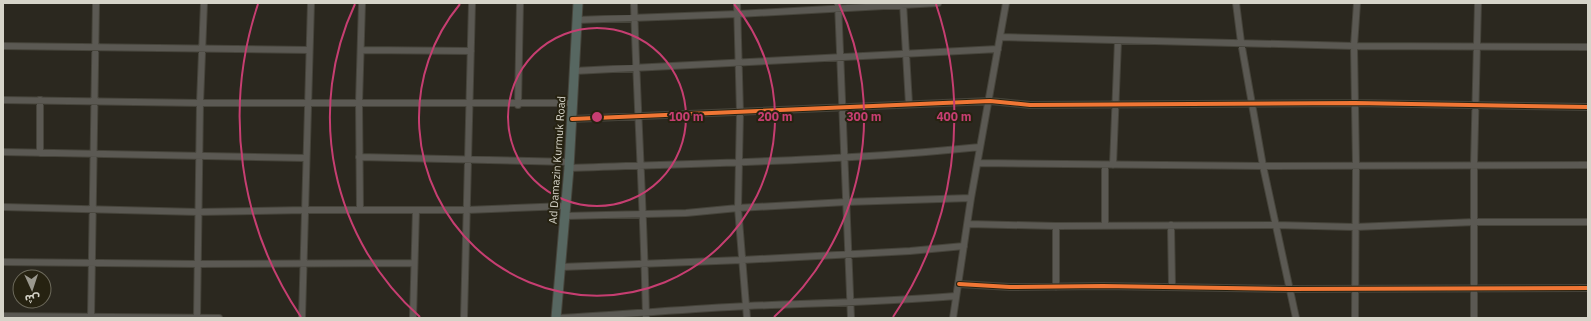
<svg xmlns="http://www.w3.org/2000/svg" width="1591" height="321" viewBox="0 0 1591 321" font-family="'IBM Plex Sans','Noto Sans Arabic',sans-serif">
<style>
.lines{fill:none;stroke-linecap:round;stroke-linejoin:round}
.minor-casing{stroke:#46443b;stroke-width:8}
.highway-casing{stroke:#46443b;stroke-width:11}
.minor{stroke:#5b5953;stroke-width:6}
.highway{stroke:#576761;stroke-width:9}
.cycleway-casing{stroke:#262211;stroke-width:6}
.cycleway{stroke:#f07635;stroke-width:4}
.ring{fill:none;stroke:#c63e71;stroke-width:2}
.labels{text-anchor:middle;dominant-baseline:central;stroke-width:4;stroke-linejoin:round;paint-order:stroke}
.street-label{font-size:11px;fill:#d6d4c9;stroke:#262211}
.centre{fill:#c63e71;stroke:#262211;stroke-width:2}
.ring-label{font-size:12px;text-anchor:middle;font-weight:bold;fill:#c63e71;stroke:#262211;stroke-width:4;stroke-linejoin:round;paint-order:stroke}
</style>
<rect width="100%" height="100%" fill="#2b281f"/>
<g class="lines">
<defs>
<path id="minor" d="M634,3C637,108 644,213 646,318
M737,3L740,113L738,208L747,318
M838,3L851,318
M903,3L909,104
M1236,3L1241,42L1263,166L1296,318
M577,20L738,14L938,3
M1000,37L1354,46L1588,47
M3,46L309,50
M361,50L471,51
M574,71L998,49
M3,100L200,103H573
M40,100V153
M518,105L520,3
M572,119L990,101L1030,105L1355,103L1588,107
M3,152L306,158
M359,157L569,162
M978,163L1263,166L1588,165
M1105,165V226
M1113,165L1118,41
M569,168C706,163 844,161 980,147
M3,207L198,212L306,210H467L566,206
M360,210L359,103L362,3
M565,216L686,213L738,208L846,202L971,198
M968,224L1056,226L1275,225L1355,227L1475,222H1588
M1171,225L1172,286
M1056,226V287
M3,262L198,264L414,263
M561,267L742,260L910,251L964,246
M959,284L1010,287L1103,286L1290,289L1588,288
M3,316L219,318
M91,318L96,3
M197,318L200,103L204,3
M302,318L311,3
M413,318L416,210
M464,318L472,3
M556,318C620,315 684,309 747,306C817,303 887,302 956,296
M953,318L971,198L1006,3
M1355,318L1356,165L1354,46L1357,3
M1474,318V164L1478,3"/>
<path id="highway" d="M556,318L569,168L578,3"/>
</defs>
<!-- minor casing -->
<use href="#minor" class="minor-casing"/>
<!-- highway casing -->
<use href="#highway" class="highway-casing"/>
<!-- minor -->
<use href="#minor" class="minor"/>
<!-- highway -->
<use href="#highway" class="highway"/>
<defs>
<path id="cycleway" d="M572,119L990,101L1030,105L1355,103L1588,107
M959,284L1010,287L1103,286L1290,289L1588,288"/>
</defs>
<!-- cycleway casing -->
<use href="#cycleway" class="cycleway-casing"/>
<!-- cycleway -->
<use href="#cycleway" class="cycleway"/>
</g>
<!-- distance rings -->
<g class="ring">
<circle cx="597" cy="117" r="89"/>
<path d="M734 4A178 178 0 1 1 460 4"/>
<path d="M420 317A267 267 0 0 1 355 4M839 4A267 267 0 0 1 774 317"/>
<path d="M301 317A357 357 0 0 1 258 4M936 4A357 357 0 0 1 893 317"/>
</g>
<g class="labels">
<!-- street labels -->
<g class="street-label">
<text transform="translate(557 160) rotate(-86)">Ad Damazin Kurmuk Road</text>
</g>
</g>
<circle cx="597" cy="117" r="6" class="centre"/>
<g class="ring-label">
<text x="686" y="121">100 m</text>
<text x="775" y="121">200 m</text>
<text x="864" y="121">300 m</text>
<text x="954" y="121">400 m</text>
</g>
<!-- border -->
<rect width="1591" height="321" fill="none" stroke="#d6d4c9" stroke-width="8"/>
<!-- north arrow -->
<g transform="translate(32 289) rotate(177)"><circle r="19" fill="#262211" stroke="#6c695b"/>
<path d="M0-3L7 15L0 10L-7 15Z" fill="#9a988e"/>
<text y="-6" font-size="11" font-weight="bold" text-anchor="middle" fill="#d6d4c9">ش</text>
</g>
</svg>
